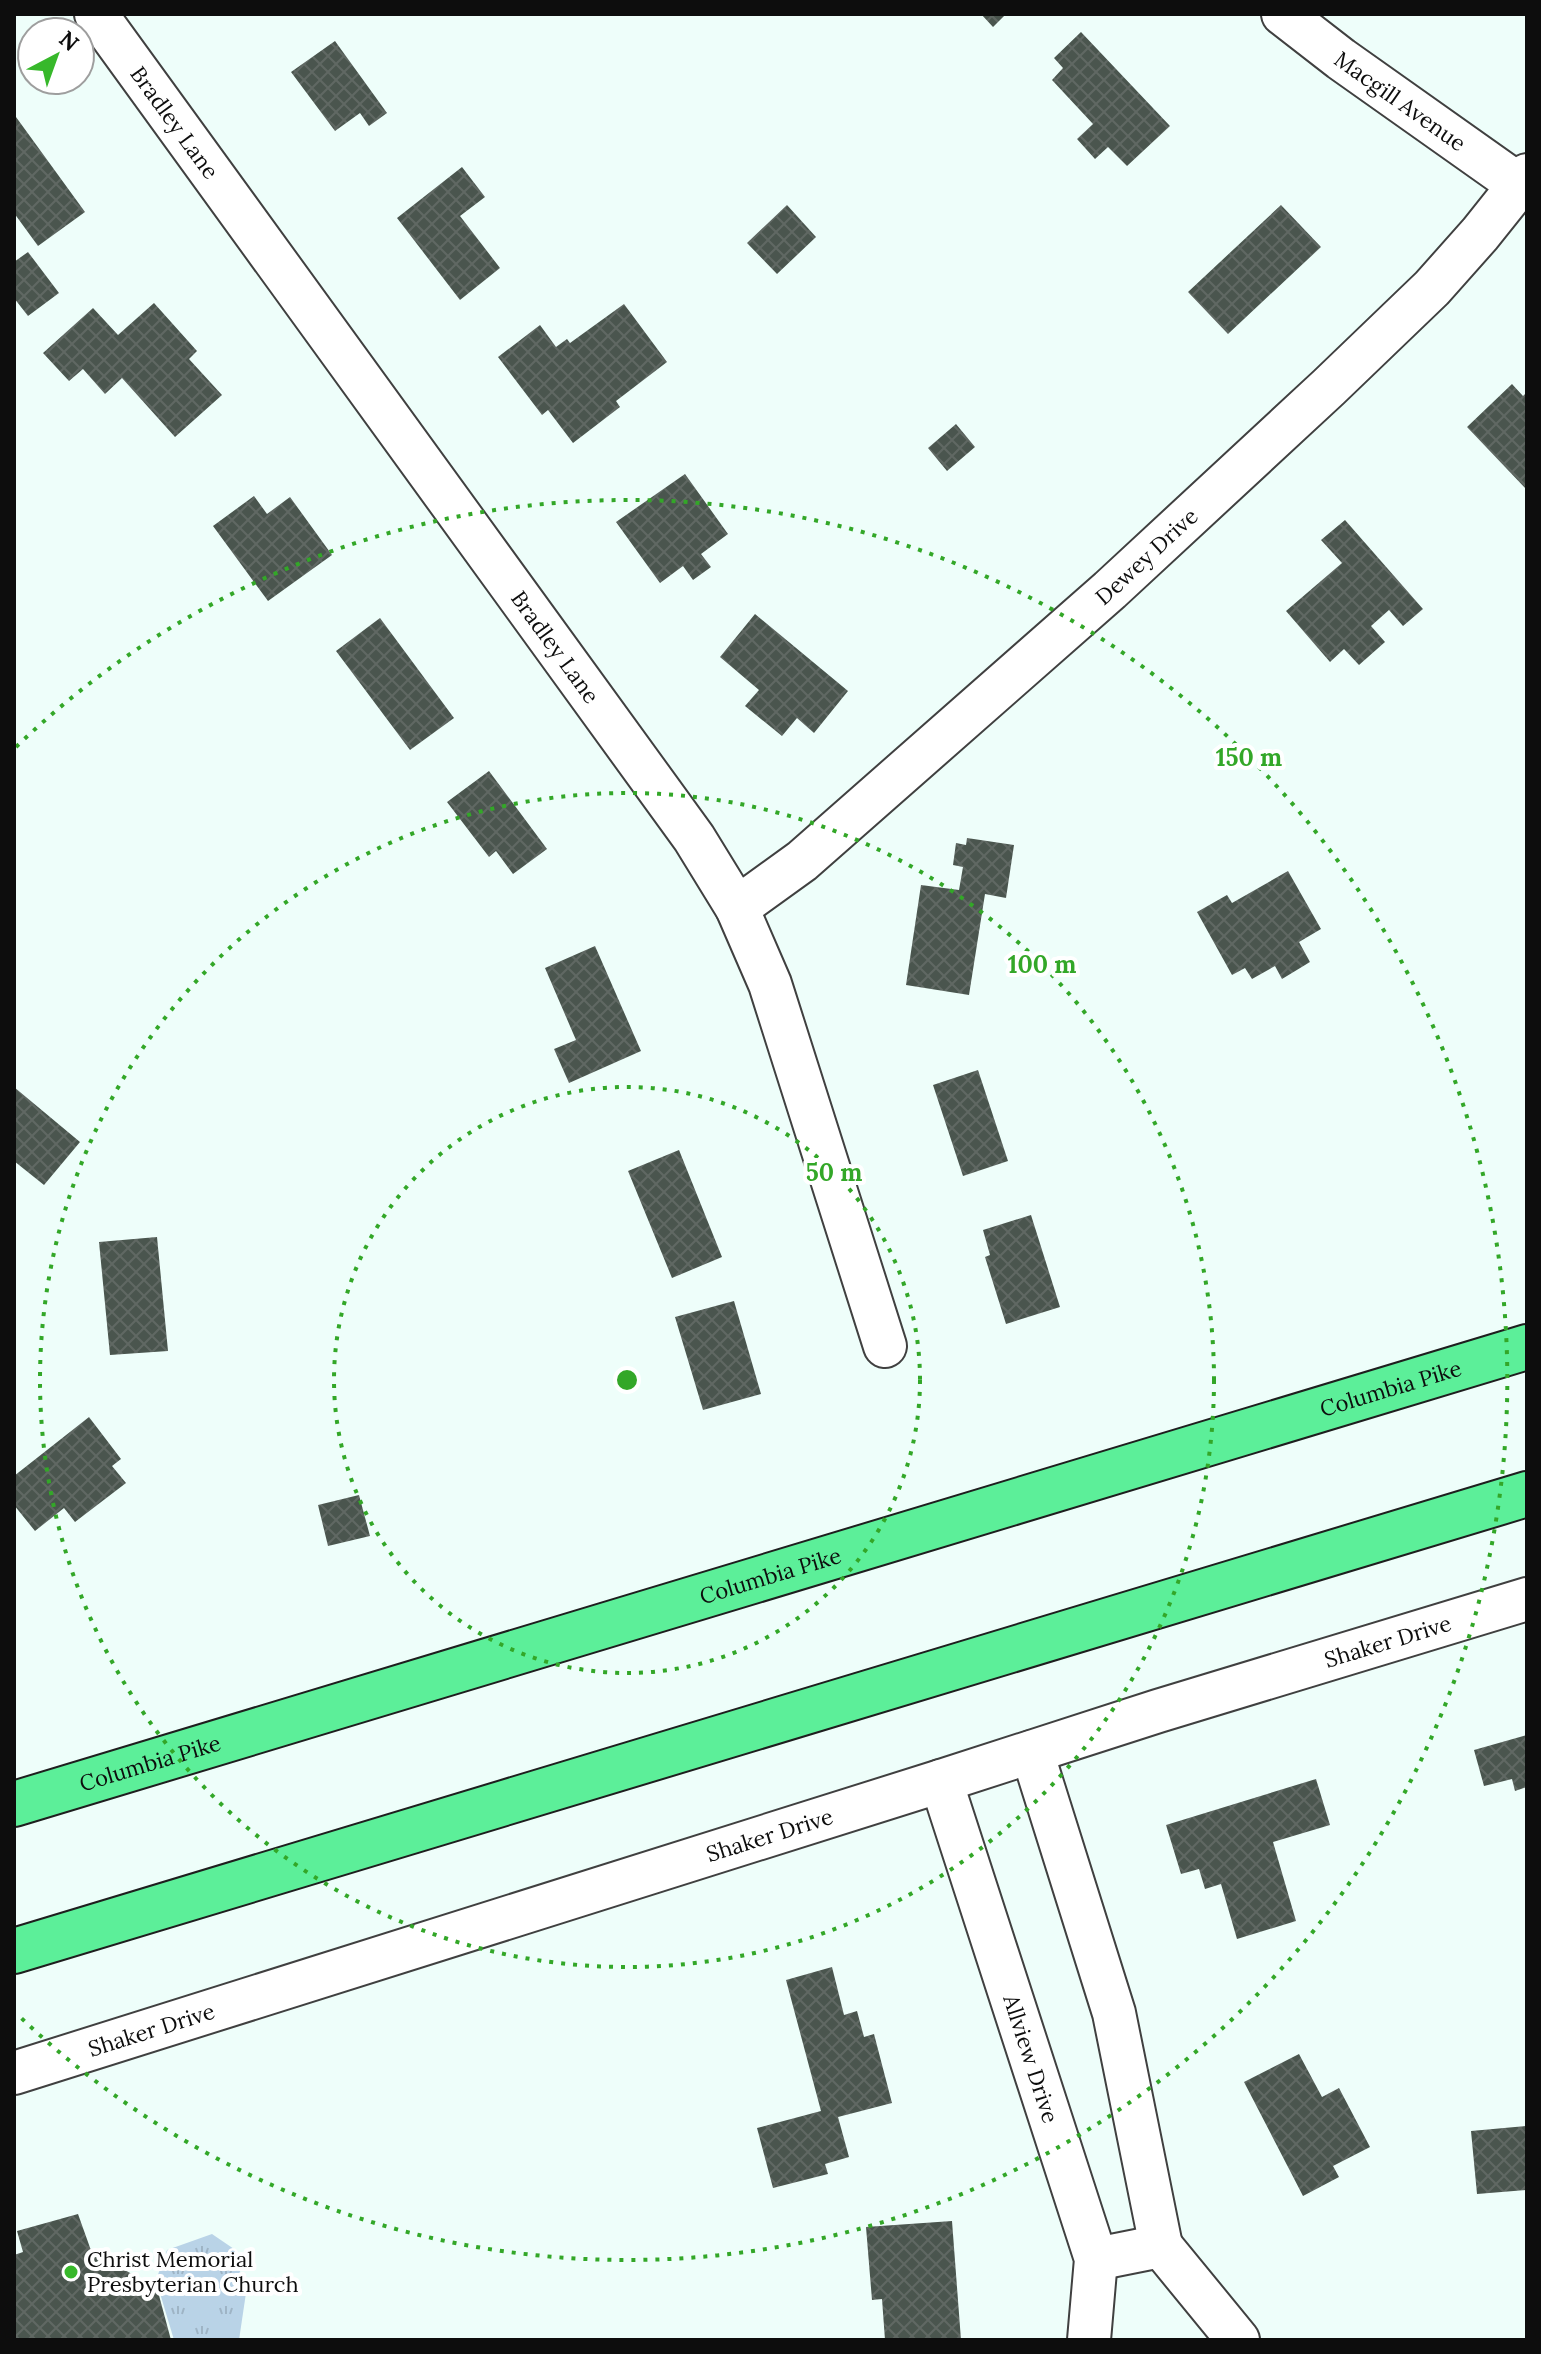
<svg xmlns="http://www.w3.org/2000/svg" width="1541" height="2354" viewBox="0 0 1541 2354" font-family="Lora,serif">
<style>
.park{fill:url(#park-tufts)}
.building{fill:url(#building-cross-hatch)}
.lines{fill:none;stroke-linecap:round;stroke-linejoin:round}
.minor-casing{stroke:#404040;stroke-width:46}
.motorway-casing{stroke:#1e1e1e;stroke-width:48}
.minor{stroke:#fff;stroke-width:42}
.motorway{stroke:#5cef99;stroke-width:44}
.ring{fill:none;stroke:#33a728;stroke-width:4;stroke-dasharray:4 8}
.poi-dot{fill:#37b82b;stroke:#fff;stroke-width:3}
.labels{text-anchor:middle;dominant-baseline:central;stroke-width:8;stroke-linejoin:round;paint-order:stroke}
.street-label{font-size:22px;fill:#0d0d0d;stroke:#fff}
.poi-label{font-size:22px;fill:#0d0d0d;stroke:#fff;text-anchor:start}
.centre{fill:#33a728;stroke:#fff;stroke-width:4}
.ring-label{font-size:24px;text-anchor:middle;font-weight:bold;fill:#33a728;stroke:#fff;stroke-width:8;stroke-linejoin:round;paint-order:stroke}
</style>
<defs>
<pattern id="park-tufts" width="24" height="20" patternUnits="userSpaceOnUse" patternTransform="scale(2)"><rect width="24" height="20" fill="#b9d3e7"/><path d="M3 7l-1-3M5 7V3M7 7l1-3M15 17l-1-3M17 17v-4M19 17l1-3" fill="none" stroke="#9eb4c5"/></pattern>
<pattern id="building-cross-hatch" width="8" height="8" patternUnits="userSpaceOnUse" patternTransform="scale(2)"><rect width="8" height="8" fill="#4a554e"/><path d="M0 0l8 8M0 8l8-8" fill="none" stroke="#606863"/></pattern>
</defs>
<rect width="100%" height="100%" fill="#eefefa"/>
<!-- park -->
<path class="park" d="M212,2234L234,2249L246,2293L239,2340H174L156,2280L167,2250Z"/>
<!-- building -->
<path class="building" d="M981,14H1006L993,27Z
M1081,32L1170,126L1127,166L1108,147L1095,159L1077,139L1093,124L1052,80L1063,68L1054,58Z
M335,41L387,113L369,126L360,113L335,131L291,72Z
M16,117L85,212L38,246L14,213V119Z
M462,167L485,197L460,216L500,268L460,300L397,218Z
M787,205L816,237L777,274L747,243Z
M1281,205L1321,247L1228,334L1188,292Z
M28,252L59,293L28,316L14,298V262Z
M154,303L197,351L189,359L222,395L175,437L122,378L105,394L83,369L69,381L43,353L93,308L118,335Z
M624,304L667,362L616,401L620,407L573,443L548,410L542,415L498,357L540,325L556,347L567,339L570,343Z
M1512,384L1523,396L1527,392V490L1467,427Z
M956,424L975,447L947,471L928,448Z
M685,474L728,534L701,554L711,567L693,580L683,566L660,583L616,522Z
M254,496L267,514L290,497L332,555L268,601L213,526Z
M1345,520L1423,609L1403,626L1389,610L1371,626L1385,642L1359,665L1344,649L1330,662L1286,611L1342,563L1321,540Z
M755,614L848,691L814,733L797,718L782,736L745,706L759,690L720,657Z
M380,618L454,718L410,750L336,651Z
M489,771L547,849L513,874L496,851L489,857L447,802Z
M967,838L1014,845L1006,898L985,894L969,995L906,985L921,885L959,890L963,867L953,865L956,843L966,845Z
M1288,871L1321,929L1299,942L1310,962L1282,979L1275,966L1252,979L1245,968L1232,975L1197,912L1227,895L1232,903Z
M595,946L641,1051L569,1083L554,1049L576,1040L545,968Z
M978,1070L1008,1161L963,1176L933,1085Z
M14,1087L80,1142L44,1185L14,1161Z
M679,1150L722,1257L672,1278L628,1171Z
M1031,1215L1060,1307L1006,1324L985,1257L990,1255L983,1230Z
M157,1237L168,1351L110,1355L99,1242Z
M734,1301L761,1394L703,1410L675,1317Z
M89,1417L121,1459L112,1466L126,1483L75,1522L64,1508L35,1531L14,1505V1476Z
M359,1495L370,1536L328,1546L318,1505Z
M1527,1735V1787L1515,1791L1512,1779L1484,1786L1474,1750Z
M1316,1779L1330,1825L1273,1842L1296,1921L1237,1939L1221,1884L1205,1889L1199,1869L1181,1874L1166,1825Z
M832,1967L844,2015L857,2011L864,2037L874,2034L892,2103L838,2117L849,2157L825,2164L828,2174L773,2188L757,2128L821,2111L786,1980Z
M1299,2054L1322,2097L1339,2088L1370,2147L1333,2166L1339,2177L1303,2196L1244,2082Z
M1527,2126V2190L1477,2194L1471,2131Z
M78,2214L93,2256L98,2255L157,2288L171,2340H14V2255L23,2252L17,2231Z
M952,2221L961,2340H885L882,2299L872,2300L866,2227Z"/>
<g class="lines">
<defs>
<g id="minor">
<path id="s1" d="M96,14L694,838L737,908L770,984L885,1346"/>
<path id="s2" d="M1283,14L1341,59L1519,185"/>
<path id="s3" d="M737,908L802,861L1110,590L1329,387L1432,288L1480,234L1527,175"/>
<path d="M1032,1752L1114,2013L1161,2246"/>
<path id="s4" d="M941,1781L1096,2259L1089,2340"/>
<path id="s5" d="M14,2073L941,1781L1158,1711L1527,1599"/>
<path d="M1096,2259L1161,2246L1238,2340"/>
</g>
<g id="motorway">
<path id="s6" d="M14,1804L1527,1347"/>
<path d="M14,1951L1527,1494"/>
</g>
</defs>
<!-- minor casing -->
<use href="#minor" class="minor-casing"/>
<!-- motorway casing -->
<use href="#motorway" class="motorway-casing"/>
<!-- minor -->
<use href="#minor" class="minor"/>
<!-- motorway -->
<use href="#motorway" class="motorway"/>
</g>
<!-- distance rings -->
<g class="ring">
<circle cx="627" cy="1380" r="293"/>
<circle cx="627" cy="1380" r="587"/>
<path d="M16 747A880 880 0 1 1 16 2013"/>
</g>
<!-- markers -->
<circle class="poi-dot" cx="71" cy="2272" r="8"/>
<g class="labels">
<!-- street labels -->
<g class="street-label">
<text stroke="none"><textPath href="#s2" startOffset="146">Macgill Avenue</textPath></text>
<text stroke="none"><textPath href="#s1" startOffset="134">Bradley Lane</textPath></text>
<text stroke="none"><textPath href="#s3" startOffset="540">Dewey Drive</textPath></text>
<text stroke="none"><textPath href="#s1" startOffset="782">Bradley Lane</textPath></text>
<text stroke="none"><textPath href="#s6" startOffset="1438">Columbia Pike</textPath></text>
<text stroke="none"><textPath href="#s6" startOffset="790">Columbia Pike</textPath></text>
<text stroke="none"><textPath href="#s5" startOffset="1440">Shaker Drive</textPath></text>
<text stroke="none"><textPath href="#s6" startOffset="142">Columbia Pike</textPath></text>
<text stroke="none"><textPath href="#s5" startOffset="792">Shaker Drive</textPath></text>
<text stroke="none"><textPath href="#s5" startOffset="144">Shaker Drive</textPath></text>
<text stroke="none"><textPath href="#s4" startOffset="292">Allview Drive</textPath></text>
</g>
<!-- poi labels -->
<g class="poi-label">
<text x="87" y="2259">Christ Memorial<tspan x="87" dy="25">Presbyterian Church</tspan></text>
</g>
</g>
<circle cx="627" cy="1380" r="12" class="centre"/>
<g class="ring-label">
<text x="1249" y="766">150 m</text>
<text x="1042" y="973">100 m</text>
<text x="834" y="1181">50 m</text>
</g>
<!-- border -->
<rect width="1541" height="2354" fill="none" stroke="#0d0d0d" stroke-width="32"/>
<!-- north arrow -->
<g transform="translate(56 56) rotate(41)"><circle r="38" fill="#ffffff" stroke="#9e9e9e" stroke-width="2"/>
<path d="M0-6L14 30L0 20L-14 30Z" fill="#37b82b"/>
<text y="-12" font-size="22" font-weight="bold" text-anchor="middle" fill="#0d0d0d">N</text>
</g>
</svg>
